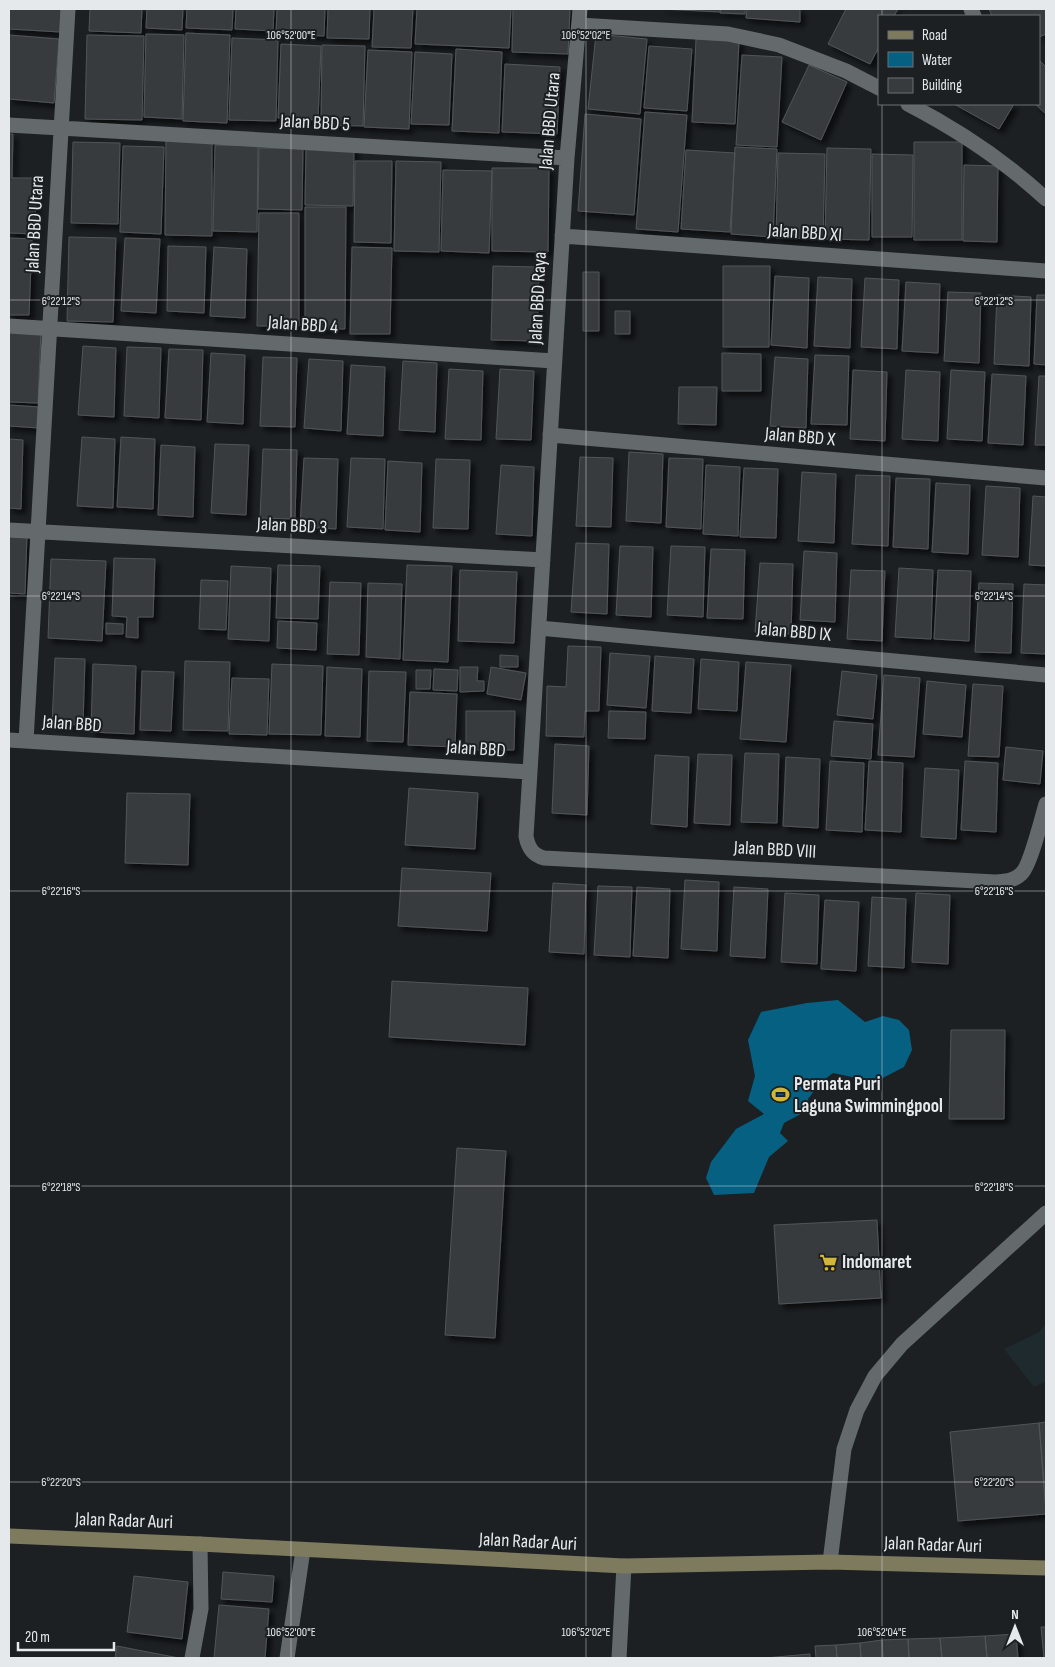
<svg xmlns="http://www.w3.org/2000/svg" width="1055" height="1667" viewBox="0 0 1055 1667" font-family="'Sofia Sans Condensed',sans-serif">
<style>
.built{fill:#1f2a2f}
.water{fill:#056082}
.building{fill:#373b3e;stroke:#505558;filter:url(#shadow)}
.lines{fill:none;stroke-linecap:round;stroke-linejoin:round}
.street{stroke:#64696c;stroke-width:15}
.secondary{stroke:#7d7a5e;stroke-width:15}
.ticks{fill:none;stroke:#e6e9eb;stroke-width:1;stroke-opacity:0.45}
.labels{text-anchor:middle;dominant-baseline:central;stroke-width:4;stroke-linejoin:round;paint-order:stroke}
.street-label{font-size:19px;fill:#e6e9eb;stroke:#1c2023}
.poi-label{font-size:19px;font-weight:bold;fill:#e6e9eb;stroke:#1c2023;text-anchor:start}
.ticks-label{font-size:12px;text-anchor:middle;fill:#e6e9eb;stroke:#1c2023;stroke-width:4;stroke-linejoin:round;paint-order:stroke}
</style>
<defs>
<filter id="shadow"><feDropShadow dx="4.5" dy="4.5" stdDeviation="2.5" flood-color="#0009"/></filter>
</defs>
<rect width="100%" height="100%" fill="#1c2023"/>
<!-- built -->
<path class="built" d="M1046,1323V1381L1034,1387L1004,1349L1039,1332Z"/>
<!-- water -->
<path class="water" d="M838,1000L865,1022L883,1016L899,1020L909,1030L912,1050L904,1067L875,1082L833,1073L820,1083L808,1099L810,1109L784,1123L780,1133L788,1141L769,1157L754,1193L714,1195L706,1178L711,1162L736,1129L764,1114L748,1101L755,1076L748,1040L761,1012L807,1003Z"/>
<!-- building -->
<path class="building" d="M9,9H61L60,32L9,29Z
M90,9H142L141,33L89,31Z
M147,9H183L182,30L146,28Z
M187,9H233L232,30L186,28Z
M236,9H274L273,31L235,29Z
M277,9H325L324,36L276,34Z
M328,9H370L369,39L327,38Z
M374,9H413L411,48L372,47Z
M417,9H511L509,48L415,44Z
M513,9H570L568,54L512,52Z
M662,9H720V12Z
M721,9H745V14L720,13Z
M747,9H800V22L746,18Z
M846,9H898L894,16H879V47L870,64L828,44Z
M989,9H1046V34L1039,37V16H992Z
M186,33L230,35L227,123L183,121Z
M146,34L184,35L182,119L144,117Z
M596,34L647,39L640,114L588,109Z
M9,35L59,39L54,103L9,99Z
M87,35L144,36L142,120L85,119Z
M232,38L278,40L276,121L229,120Z
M696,39L739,41L735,124L692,122Z
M281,44L321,46L318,120L278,118Z
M322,45L365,46L363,126L321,125Z
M649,46L692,49L687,111L644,108Z
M456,49L502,52L499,133L452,131Z
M368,50L412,52L409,129L364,127Z
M415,52L452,54L449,125L411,124Z
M742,55L782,57L777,147L736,145Z
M1039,60L1046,67V114L1035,104H1039Z
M505,64L560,67L557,134L502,132Z
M809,65L847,82L821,140L782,122Z
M954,104H1014L999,129Z
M645,112L687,115L678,232L636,229Z
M585,114L641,119L634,215L578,211Z
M9,134H13L12,178H36L35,234L9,233Z
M166,139H212V236L165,235Z
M73,142L120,143L118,224L71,223Z
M914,142H962V240H914Z
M215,145L258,146L257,232L213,231Z
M123,146L164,147L161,234L120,232Z
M306,147L354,148L353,206L305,205Z
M735,147L777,149L773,237L731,234Z
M259,148H303L302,210L258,209Z
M827,148L871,149L869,240L825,239Z
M686,150L735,153L730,232L681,229Z
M778,153L825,154L823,239L776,238Z
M872,154L913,155L912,237H872Z
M355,161H392L391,243L354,242Z
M396,161L441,162L439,252L394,251Z
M964,165L998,166L997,242L963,241Z
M492,168H549L548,252L492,251Z
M443,170L492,171L489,253L441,251Z
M305,207H346L345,329H305Z
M259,213H299V326H257Z
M69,237L116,238L113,322L67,321Z
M9,238L32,239L29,315H9Z
M125,238L160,239L156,313L121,311Z
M168,246L206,247L204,313L167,311Z
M214,247L247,249L245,318L210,316Z
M352,247L392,248L390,334H350Z
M493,266L539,267L537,341L491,340Z
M723,266H770L769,347H723Z
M583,272H599V331H583Z
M775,276L809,278L807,348L771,345Z
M818,277L852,279L850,348L814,346Z
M865,278L899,280L897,349L861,347Z
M906,282L940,284L938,353L902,351Z
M948,292L981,293L979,363L944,361Z
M997,295L1031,297L1029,366L994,364Z
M1037,295H1046V365L1034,364Z
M615,311H630V334H615Z
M9,328L41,329L38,403L9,402Z
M83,346L116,348L114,417L78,415Z
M127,347L161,348L159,418L124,416Z
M169,349L203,350L201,420L165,418Z
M211,353L245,355L243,424L207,422Z
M722,353L761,354V391H722Z
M815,355L849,356L847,425L811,424Z
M263,357L297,358L295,427L260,426Z
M775,357L808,359L806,428L770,426Z
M309,359L343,361L341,431L304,428Z
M403,361L437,363L435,432L399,430Z
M351,365L385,367L383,436L347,434Z
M449,369L483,371L481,440L445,439Z
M500,369L534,371L531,440L496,439Z
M853,370L887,372L885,441L850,439Z
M906,370L940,372L938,441L902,439Z
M951,370L985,372L982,441L947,439Z
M992,374L1026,376L1023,445L988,443Z
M1039,376H1046V445H1035Z
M679,387H717L716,425L678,424Z
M9,405L40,407L39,428L9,426Z
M82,437L115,439L113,508L77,506Z
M121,437L155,439L153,509L117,507Z
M9,439L23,440L21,509L9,508Z
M215,444L249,445L246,515L211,513Z
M161,445L195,447L193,517L158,515Z
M263,449L297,450L295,519L260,518Z
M629,452L663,454L661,523L626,521Z
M580,457L613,458L611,527L576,526Z
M304,458L338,459L336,529L300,527Z
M351,458L385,459L383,529L347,527Z
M669,458L703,459L701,529L666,527Z
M436,459L470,460L468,529L433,528Z
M388,461L422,463L420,532L385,530Z
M501,465L534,467L532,536L496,534Z
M706,465L740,467L738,536L703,534Z
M744,468L778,469L776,538L740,537Z
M802,472L836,474L834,543L798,541Z
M856,475L890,476L888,546L852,544Z
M896,478L930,479L928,549L893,547Z
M936,483L970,485L968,554L932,552Z
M986,486L1020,488L1018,557L982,555Z
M1033,496L1046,497V566L1029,565Z
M9,536H27L25,594L9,593Z
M576,543L609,544L607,614L571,612Z
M620,546L653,547L651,617L616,615Z
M671,546L705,547L703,617L667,615Z
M711,549L745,550L743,619L707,618Z
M804,551L837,553L835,622L800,620Z
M114,558L155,559L153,617H138V638L126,637L127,617L112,616Z
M51,559L106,561L102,641L48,638Z
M760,563L793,564L791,634L755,632Z
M278,565L320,566L318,619L276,618Z
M407,565L452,566L448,662L403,660Z
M231,566L271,568L269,641L228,639Z
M899,568L933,570L931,639L895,637Z
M460,570L517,572L514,643L458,641Z
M851,570L885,571L882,641L847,639Z
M938,570L971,571L969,641L934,639Z
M201,580L228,581L226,630L199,629Z
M330,582L361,583L359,655L327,654Z
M368,583L402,584L400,659L366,657Z
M979,583L1013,584L1011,653L975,652Z
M1024,584L1046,585V654L1021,653Z
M278,621L317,623L316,650L277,648Z
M106,623L123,624V634H106Z
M568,646L601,647L599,711H585L584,737L546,736L547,686L566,687Z
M610,653L650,656L646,708L607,705Z
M500,655L518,656V667H500Z
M655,656L694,659L691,713L652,711Z
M55,658L85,659L83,725L52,724Z
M701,659L739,662L737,711L698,709Z
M185,661L230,662L228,731L183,730Z
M746,662L791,665L786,742L740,739Z
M93,664L136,666L134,734L91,732Z
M272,664L323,666L321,735L269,734Z
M327,667L362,669L360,737L325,736Z
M460,667H478L477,681H484V691L460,692Z
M491,667L526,673L521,700L487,694Z
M434,669L458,670L457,691L433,690Z
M416,670H431L430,689H416Z
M142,671L174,672L171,731L140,730Z
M369,671L406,672L403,742L367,741Z
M842,671L877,675L873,719L837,715Z
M884,675L920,678L914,757L878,755Z
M232,678L269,679L267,735L229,734Z
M927,681L966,685L962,737L923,734Z
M973,684L1003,686L999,757L968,756Z
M410,692L457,694L455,747L408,745Z
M466,711H515L514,750H466Z
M609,711L646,712L645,739L608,738Z
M834,721L873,724L871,759L831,756Z
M555,744L589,746L587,815L552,813Z
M1006,747L1043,751L1040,784L1003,780Z
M745,753L779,754L777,823L741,822Z
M698,754L732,755L730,825L694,823Z
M655,755L689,757L687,827L651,824Z
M786,757L820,759L818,828L783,826Z
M830,761L864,763L862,832L826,830Z
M869,761L903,763L901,832L865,830Z
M965,761L998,763L996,832L961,830Z
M925,768L959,770L956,839L921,837Z
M409,788L478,793L475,849L405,845Z
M127,793L190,794L188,865L125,863Z
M402,868L491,873L487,931L398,926Z
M685,880L719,882L717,951L681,949Z
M553,883L586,885L584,954L549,952Z
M598,886L632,887L630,957L594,955Z
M637,887L670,889L668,958L633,956Z
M734,887L768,889L765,958L730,956Z
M785,893L819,895L817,964L781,962Z
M916,893L950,895L948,964L912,962Z
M872,897L906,899L904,968L868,966Z
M825,900L859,902L856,971L821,969Z
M392,981L528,988L525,1045L389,1037Z
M951,1030H1005L1004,1119H949Z
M457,1148L506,1151L495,1338L445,1335Z
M877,1220L881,1298L779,1304L774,1225Z
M1046,1422V1507L1039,1423Z
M1039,1423L1046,1514L958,1521L950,1432Z
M223,1572L274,1576L272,1602L221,1599Z
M134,1576L188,1582L182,1639L127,1632Z
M219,1605L269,1609L265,1658H214Z
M1041,1627H1046V1658H1044Z
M1016,1634L1018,1658H987L985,1636Z
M985,1636L987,1658H942L940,1638Z
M940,1638L942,1658H909L908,1639Z
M908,1639L909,1658H883L882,1640Z
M882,1640L883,1658H861L860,1643Z
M860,1643L861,1658H837L836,1645Z
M836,1645L837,1658H816L815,1646Z
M117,1646L179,1658H115Z
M810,1654V1658H765Z"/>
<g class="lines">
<!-- street -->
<path class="street" d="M971,9L974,16
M579,25L728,34L779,45L846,71L879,88
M908,104C958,130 1005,161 1046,199
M9,125L567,158
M562,236L1046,271
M9,326L554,361
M550,435L1046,478
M9,530L543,560
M539,628L1046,675
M9,740L530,772L567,158L580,9
M26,741L68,9
M530,772L526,836C528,848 533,855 544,858L995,882C1005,881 1014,881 1021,874C1030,867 1042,817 1046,804
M830,1562L844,1449L857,1410L875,1376L902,1344L1046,1213
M192,1658L201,1609L200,1544
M287,1658L303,1550
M619,1658L624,1566"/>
<!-- secondary -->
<path class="secondary" d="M9,1536L200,1544L624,1566L830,1562L1046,1568"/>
</g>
<!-- ticks -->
<path class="ticks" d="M291,9V1658M586,9V1658M882,9V16M882,104V1658M9,300H1046M9,596H1046M9,891H1046M9,1186H1046M9,1482H1046"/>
<!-- icons -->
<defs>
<symbol id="stadium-bare" viewBox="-9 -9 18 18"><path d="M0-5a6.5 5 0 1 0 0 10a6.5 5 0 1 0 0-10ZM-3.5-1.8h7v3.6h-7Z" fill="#d2b736" stroke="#1c2023" stroke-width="2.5" paint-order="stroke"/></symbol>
<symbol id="supermarket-bare" viewBox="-9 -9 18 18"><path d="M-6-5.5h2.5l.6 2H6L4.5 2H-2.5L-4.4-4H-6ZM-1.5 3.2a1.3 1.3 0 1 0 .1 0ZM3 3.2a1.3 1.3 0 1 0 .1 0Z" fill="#d2b736" stroke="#1c2023" stroke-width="2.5" paint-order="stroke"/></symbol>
</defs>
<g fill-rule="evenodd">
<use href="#stadium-bare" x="768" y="1082" width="25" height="25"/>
<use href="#supermarket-bare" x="816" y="1250" width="25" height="25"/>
</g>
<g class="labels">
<!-- street labels -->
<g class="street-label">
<text transform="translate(550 121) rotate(-85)">Jalan BBD Utara</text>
<text transform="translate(315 123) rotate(3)">Jalan BBD 5</text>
<text transform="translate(35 224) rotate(-87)">Jalan BBD Utara</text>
<text transform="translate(805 233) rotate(4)">Jalan BBD XI</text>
<text transform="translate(538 298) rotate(-87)">Jalan BBD Raya</text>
<text transform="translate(303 325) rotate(4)">Jalan BBD 4</text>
<text transform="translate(800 437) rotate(5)">Jalan BBD X</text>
<text transform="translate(292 526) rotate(3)">Jalan BBD 3</text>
<text transform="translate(794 632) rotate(5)">Jalan BBD IX</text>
<text transform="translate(72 724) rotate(4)">Jalan BBD</text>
<text transform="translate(476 749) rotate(4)">Jalan BBD</text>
<text transform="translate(775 850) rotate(3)">Jalan BBD VIII</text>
<text transform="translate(124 1521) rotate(2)">Jalan Radar Auri</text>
<text transform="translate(528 1542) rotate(3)">Jalan Radar Auri</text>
<text transform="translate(933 1545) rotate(2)">Jalan Radar Auri</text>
</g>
<!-- poi labels -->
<g class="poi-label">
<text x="794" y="1084">Permata Puri<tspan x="794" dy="22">Laguna Swimmingpool</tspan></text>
<text x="842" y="1262">Indomaret</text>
</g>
</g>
<g class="ticks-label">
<text x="291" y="39">106°52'00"E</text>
<text x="586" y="39">106°52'02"E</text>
<text x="61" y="305">6°22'12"S</text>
<text x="994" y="305">6°22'12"S</text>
<text x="61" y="600">6°22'14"S</text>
<text x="994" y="600">6°22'14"S</text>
<text x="61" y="895">6°22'16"S</text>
<text x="994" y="895">6°22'16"S</text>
<text x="61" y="1191">6°22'18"S</text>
<text x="994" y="1191">6°22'18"S</text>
<text x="61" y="1486">6°22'20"S</text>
<text x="994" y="1486">6°22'20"S</text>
<text x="291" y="1636">106°52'00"E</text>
<text x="586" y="1636">106°52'02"E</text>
<text x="882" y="1636">106°52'04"E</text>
</g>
<!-- border -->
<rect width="1055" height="1667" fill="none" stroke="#e6e9eb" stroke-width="20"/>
<!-- legend -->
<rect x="878" y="15" width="162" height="90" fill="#1c2023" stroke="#6d7073"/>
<rect x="888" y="31" width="25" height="8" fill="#7d7a5e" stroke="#6d7073"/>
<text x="922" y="40" font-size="15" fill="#e6e9eb">Road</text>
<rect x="888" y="52" width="25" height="15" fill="#056082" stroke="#6d7073"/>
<text x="922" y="65" font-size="15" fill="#e6e9eb">Water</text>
<rect x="888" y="78" width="25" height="15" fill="#373b3e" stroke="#6d7073"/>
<text x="922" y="90" font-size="15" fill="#e6e9eb">Building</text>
<!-- north arrow -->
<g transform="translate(1015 1627)" stroke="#1c2023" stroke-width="4" paint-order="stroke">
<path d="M0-4L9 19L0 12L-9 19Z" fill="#e6e9eb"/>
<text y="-8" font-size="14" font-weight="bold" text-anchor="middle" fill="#e6e9eb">N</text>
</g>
<!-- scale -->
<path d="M18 1642v8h96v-8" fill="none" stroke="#e6e9eb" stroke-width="2.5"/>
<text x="25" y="1642" font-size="15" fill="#e6e9eb" stroke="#1c2023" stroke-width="4" paint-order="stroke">20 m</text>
</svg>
